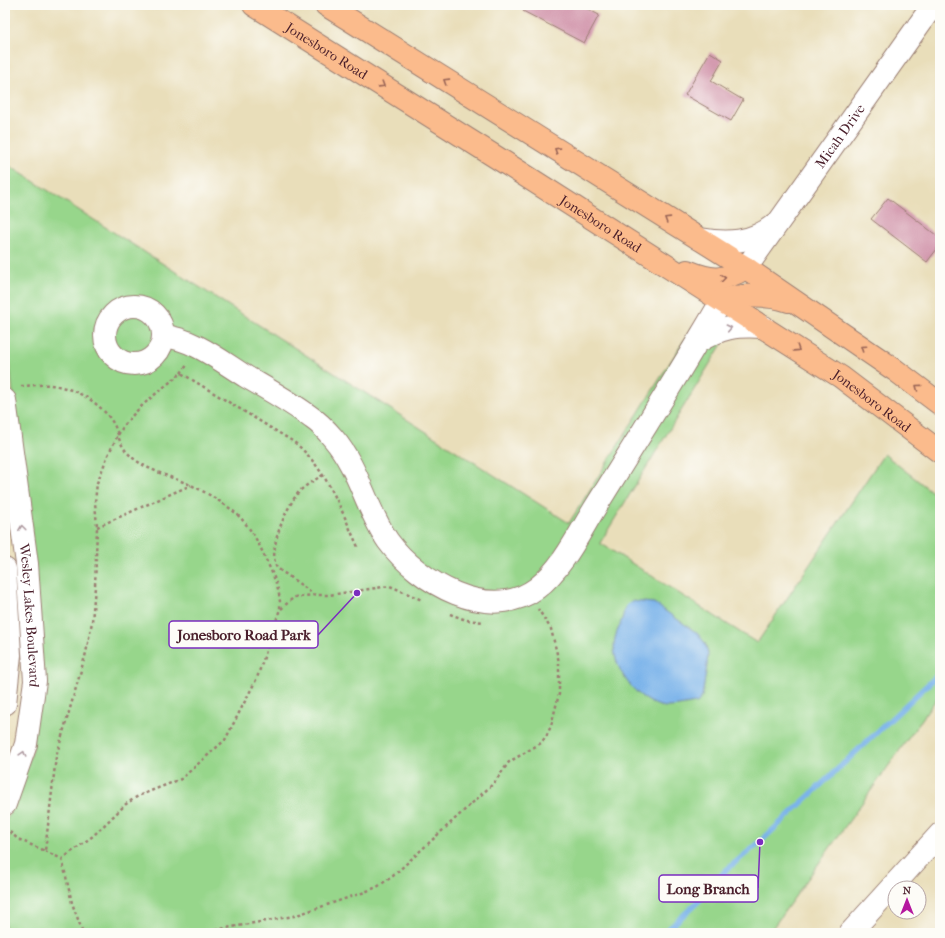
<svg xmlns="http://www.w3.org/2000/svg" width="945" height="938" viewBox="0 0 945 938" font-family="'IM FELL French Canon',serif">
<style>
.green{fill:#97d68b;stroke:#707a5b}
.water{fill:#7ab3ea;stroke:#62698a}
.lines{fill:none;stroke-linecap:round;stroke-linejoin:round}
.stream{stroke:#7ab3ea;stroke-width:5.5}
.building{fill:#d092a9}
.minor-casing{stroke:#9a7e72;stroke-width:24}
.major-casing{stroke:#9a7e72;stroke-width:24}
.path{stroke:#9a7e72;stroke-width:2.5;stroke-dasharray:3 3;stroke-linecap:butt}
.minor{stroke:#fff;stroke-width:22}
.major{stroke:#fbbb8c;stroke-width:22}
.oneway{stroke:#9a6557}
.oneway2{stroke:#ae9aa0}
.labels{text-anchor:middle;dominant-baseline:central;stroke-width:3;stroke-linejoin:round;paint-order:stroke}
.street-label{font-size:14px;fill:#4a1f2b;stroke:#fdfcf7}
.leader{fill:none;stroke:#7b2cbf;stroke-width:1.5}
.callout-dot{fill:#7b2cbf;stroke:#fdfcf7;stroke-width:1.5}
.callout{fill:#fdfcf7;stroke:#7b2cbf;stroke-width:1.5}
.callout-label{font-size:15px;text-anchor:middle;font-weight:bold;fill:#4a1f2b}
</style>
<rect width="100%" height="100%" fill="#fdfcf7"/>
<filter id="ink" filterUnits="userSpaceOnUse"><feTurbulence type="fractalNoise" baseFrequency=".025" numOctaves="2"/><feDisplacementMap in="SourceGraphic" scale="8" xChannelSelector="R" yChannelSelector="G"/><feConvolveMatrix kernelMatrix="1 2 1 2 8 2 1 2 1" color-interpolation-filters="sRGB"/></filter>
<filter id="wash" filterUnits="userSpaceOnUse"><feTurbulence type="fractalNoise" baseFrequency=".012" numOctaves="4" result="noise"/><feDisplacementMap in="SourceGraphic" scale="16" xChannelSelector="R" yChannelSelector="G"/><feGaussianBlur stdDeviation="0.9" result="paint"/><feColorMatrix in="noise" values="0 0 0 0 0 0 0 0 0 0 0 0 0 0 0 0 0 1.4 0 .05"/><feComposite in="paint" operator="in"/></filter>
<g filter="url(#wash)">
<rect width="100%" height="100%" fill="#e9deba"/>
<!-- green -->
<path class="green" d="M5,163L569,523L693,326L722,344L600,543L757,643L884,454L940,498V694L769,933H5V822L11,810L33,749L30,541L5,323Z"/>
<!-- water -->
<path class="water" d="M631,601L654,603L697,633L705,643L708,653L707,666L702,697L697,703C686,704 671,709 660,706C636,699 614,670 614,646C614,636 619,628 622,619C625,609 623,608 631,601Z"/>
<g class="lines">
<!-- stream -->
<path class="stream" d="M664,933L701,899L725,871L760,842L940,673"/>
</g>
<g id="blocks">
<!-- building -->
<path class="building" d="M527,5H580L599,15L584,43L523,11Z
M710,52L723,60L711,81L743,100L731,121L685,95Z
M888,198L940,238V245L927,262L871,219Z"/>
</g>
</g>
<g filter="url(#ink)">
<use href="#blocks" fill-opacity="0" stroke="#9a7e72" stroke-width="1"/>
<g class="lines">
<defs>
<g id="minor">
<path d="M700,239C727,244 752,243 774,225"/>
<path id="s1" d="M746,268L933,5"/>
<circle cx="134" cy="335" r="29"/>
<path d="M163,336C192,338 221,361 245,376C267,389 291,402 312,418C320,423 327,431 333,438C359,468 366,509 388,541C418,582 489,624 537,588C564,567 580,531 598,503C640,436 682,369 722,300"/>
<path d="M698,342C721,327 737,325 764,327"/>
<path id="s2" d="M5,400L27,564L35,681L26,744L5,804"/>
<path d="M5,569L10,655L5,704"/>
<path d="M850,933L940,834"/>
</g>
<g id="major">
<path id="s3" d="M254,5L507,164L841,377L940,452"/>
<path d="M326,5L746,268L895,370L940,404"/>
<path d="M687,271C712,281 722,282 746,268"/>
<path d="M722,300C743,294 768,294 789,301"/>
</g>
</defs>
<!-- minor casing -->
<use href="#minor" class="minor-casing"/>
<!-- major casing -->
<use href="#major" class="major-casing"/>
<!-- path -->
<path class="path" d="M181,373L188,364
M323,475C315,480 305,485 298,493C286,508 267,550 277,568L315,595H329L390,586L422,600
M97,527L191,485
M281,609L294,597L315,595
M450,614L466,620L484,622
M5,828L18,839L45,851L56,757L86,653L92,622L95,587L97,527L95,502L97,483L108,455L118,435C111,408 78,388 51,385C41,384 30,386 19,386
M45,851L62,859L93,836L126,804L138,796L181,779L225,740L257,678L280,609C281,592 274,576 266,560C258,541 249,524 232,510C220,501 207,493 193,486C167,474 126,467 118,435C132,410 160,391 181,373L294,442C327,469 341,510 358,547
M62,859L72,903L83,933
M198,933L294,916L362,893L377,887L393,876L494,783L509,762L541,743L547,735L551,726L559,694V662L551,629L538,609"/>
<!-- minor -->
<use href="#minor" class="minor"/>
<!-- major -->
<use href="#major" class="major"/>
</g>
<!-- one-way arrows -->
<defs><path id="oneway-chevron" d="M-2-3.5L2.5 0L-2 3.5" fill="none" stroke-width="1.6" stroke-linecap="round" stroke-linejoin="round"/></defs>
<g class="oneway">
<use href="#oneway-chevron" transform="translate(446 81) rotate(-148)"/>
<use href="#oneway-chevron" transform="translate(382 85) rotate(32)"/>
<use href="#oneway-chevron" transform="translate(557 150) rotate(-148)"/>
<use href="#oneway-chevron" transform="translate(667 219) rotate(-148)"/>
<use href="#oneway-chevron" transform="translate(723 278) rotate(-7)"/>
<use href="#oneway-chevron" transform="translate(863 348) rotate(-146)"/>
<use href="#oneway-chevron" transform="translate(797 349) rotate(33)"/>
<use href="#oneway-chevron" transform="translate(918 387) rotate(-143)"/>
</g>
<g class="oneway2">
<use href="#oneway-chevron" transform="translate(729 328) rotate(-12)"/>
<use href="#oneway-chevron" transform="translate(22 528) rotate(-97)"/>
<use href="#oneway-chevron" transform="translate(23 754) rotate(-72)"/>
</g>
</g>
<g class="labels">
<!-- street labels -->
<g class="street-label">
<text stroke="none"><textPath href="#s3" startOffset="86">Jonesboro Road</textPath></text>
<text stroke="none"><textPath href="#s1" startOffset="162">Micah Drive</textPath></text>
<text stroke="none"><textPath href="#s3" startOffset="410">Jonesboro Road</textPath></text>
<text stroke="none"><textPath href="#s3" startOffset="734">Jonesboro Road</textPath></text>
<text stroke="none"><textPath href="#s2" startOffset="217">Wesley Lakes Boulevard</textPath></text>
</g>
</g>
<!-- callouts -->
<path class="leader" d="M357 593L318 635M760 842L758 888"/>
<g class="callout-dot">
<circle cx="357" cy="593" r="4"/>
<circle cx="760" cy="842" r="4"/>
</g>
<g class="callout">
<rect x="169" y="621" width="149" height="27" rx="4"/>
<rect x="659" y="875" width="99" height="27" rx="4"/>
</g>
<g class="callout-label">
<text x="244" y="640">Jonesboro Road Park</text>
<text x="708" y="894">Long Branch</text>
</g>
<!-- margin -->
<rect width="945" height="938" fill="none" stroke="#fdfcf7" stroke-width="20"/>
<!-- north arrow -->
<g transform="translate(907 900)"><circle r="19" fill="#fdfcf7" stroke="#b5a4a5"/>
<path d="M0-3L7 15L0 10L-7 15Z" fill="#b5179e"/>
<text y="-6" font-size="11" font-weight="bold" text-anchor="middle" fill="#4a1f2b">N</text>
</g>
</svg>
